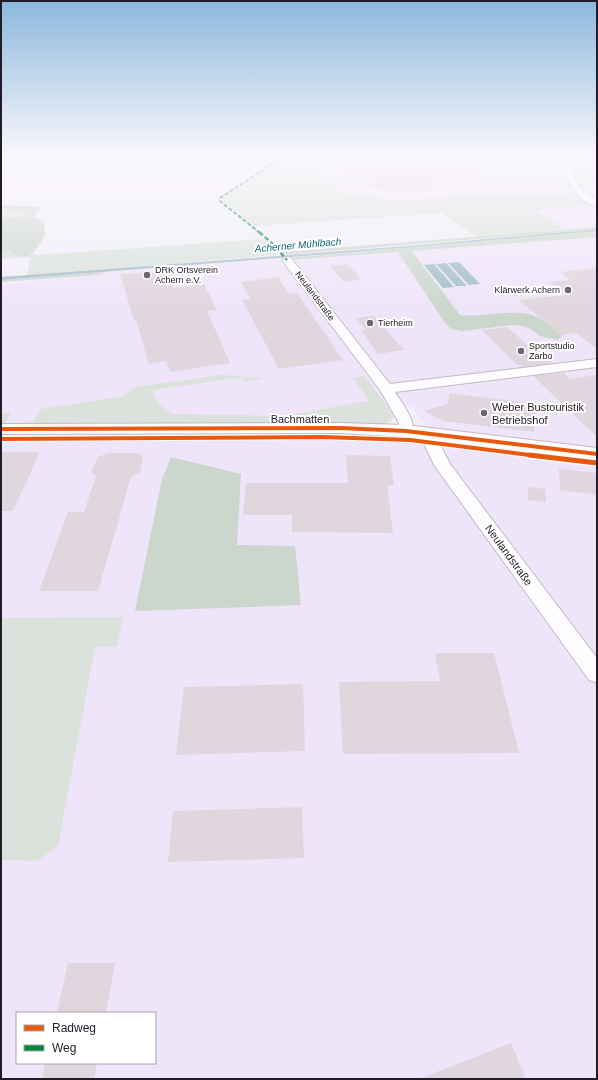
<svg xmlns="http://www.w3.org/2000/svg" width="598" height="1080" viewBox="0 0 598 1080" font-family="Arial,sans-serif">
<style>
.built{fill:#efe5fa;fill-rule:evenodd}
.green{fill:#dae2db}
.forest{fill:#cbd7cd}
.water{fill:#a3bec9}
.building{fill:#e0d6dd}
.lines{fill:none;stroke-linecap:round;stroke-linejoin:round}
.minor-casing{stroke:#bfbac4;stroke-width:2}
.tertiary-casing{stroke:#bfbac4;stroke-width:2}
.minor{fill:#fdfcfe;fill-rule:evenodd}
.tertiary{fill:#fdfcfe;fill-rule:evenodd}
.quiet-far1{stroke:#00873e;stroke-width:2;stroke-dasharray:4 2;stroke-linecap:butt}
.quiet{stroke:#00873e;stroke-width:2.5;stroke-dasharray:5 2.5;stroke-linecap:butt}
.cycleway-far1-casing{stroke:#fff;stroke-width:6}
.cycleway-casing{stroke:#fff;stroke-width:8}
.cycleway-far1{stroke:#e8590c;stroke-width:4}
.cycleway{stroke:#e8590c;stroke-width:5}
.poi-dot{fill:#6a6670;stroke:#fff;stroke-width:1.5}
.labels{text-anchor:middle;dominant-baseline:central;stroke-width:4;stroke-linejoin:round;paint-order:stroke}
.far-poi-label{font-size:9px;fill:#211c27;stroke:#fff;text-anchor:start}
.far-street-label{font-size:9px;fill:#211c27;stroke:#fff}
.far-water-label{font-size:10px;font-style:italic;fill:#095f70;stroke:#fff}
.poi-label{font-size:11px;fill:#211c27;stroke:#fff;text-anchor:start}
.street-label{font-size:11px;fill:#211c27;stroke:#fff}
</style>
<rect width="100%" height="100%" fill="#f3eef8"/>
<!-- built -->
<path class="built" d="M357,157H569L579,185L597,184V227L565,229L534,210L374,198L343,192L322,178L320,172L338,159L350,160Z
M597,237V448L430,427L420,419L412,406L280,424L3,422L1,416V284L98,275L105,272L288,257L290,260Z
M330,439L415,442L597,466V1079H1V441ZM17,1013H155V1063H17Z"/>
<!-- green -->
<path class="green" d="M285,157H357L350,160L338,159L320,172L322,178L337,189L351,194L393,200L575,193L590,205L535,210L565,229L477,237L464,229L442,213L254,226L223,201L222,199Z
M569,157H597V184L579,185Z
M1,208C14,209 22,214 34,216L36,218L1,219Z
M264,239L271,245L277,255L27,275L31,257L1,259V251C13,249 22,257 33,253L35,255Z
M221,375L263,378L245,382L242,377L153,390L157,402L172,414L282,416L369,401L353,378L365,376L394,416C391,423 385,424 379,425L1,426V413H11L6,423L33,422L41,409L123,396L136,387Z
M123,617L117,647H95L58,846L37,861L1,860V618Z"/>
<!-- forest -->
<path class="forest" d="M1,205L39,207L42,206L34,216C22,214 14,209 1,208Z
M9,218C19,218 37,215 44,223L45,236L33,253L25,256L15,255L12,251H1V219Z
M597,227V229L285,255L283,252Z
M597,231V237L412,251L460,315C482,318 519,307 537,317C545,321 554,329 562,335L558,340L540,336L529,328L521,326L511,325L463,331L451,329L445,323L398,252L290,260L288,258Z
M105,272L98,275L1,282V280Z
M171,457L241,474L237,545L295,546L301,605L135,611L162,479Z"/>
<!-- water -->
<path class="water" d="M597,229V231L342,253L1,280V277L409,246Z
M459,262L480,284L469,285L448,263Z
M446,263L467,286H456L436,264Z
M434,264L454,287L443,288L424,265Z"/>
<!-- building -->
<path class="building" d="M370,157H467L460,160L485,164L476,170L481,171L463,183L443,179L424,191L414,189L406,194L364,186L375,180L337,173Z
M347,264L362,279L344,282L330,266Z
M597,268V349L576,333L562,335L518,300L566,295L550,282L570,280L560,272Z
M170,271L173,288L204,284L217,310L207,311L230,363L170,372L166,361L149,364L136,320H134L120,274Z
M278,277L289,294L297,293L343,360L279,369L242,300L251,299L241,282Z
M374,316L404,350L378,354L361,331L366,330L356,318Z
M507,327L530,347H535L553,363L522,367L520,365H517L482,330Z
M564,373L570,379L597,375V437L533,376Z
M449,393L536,404L534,432L443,421L424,411L448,404Z
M1,452H40L13,511H1Z
M108,453H137L143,457L140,472L131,477L98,591H39L68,512H84L96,476L91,472L98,457Z
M346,455L390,456L394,485H387L393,533L292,532V515H243L246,483H348Z
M559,469L597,473V495L560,490Z
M528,487L545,489L546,502L528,500Z
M435,653H494L519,753L343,754L339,682L440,681Z
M303,684L305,751L176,755L184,687Z
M302,807L304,858L168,862L173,811Z
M68,963H115L106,1013H57Z
M511,1043L526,1079H421V1078Z
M45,1063H97L94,1079H42Z"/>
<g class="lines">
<defs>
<path id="minor" d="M559,157H565L574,178L581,189L597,200V207C576,201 563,176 559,157Z
M287,257L291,258L390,384L597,359V367L395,392C401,402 419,424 411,434L406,436L401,434L398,431L399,423L380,390L282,260Z
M430,428L435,430L438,433L439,442L450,464L597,658V683L589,680L434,465L423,442L422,433L425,430Z"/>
<path id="tertiary" d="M340,423L406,425L597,448V460L406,437L340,433L1,434V424Z"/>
</defs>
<!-- minor casing -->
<use href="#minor" class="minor-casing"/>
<!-- tertiary casing -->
<use href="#tertiary" class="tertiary-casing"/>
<!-- minor -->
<use href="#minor" class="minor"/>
<!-- tertiary -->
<use href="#tertiary" class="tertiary"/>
<!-- quiet-far1 -->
<path class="quiet-far1" d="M1,165L21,157
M260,233L220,201V198L283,157"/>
<!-- quiet -->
<path class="quiet" d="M259,232L273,244L287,260"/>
<defs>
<path id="cycleway-far1" d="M1,429L340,428L406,431L597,454
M1,439L323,437L410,440L537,456"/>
<path id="cycleway" d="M529,455L597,463"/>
</defs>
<!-- cycleway-far1 casing -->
<use href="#cycleway-far1" class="cycleway-far1-casing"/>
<!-- cycleway casing -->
<use href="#cycleway" class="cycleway-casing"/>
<!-- cycleway-far1 -->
<use href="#cycleway-far1" class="cycleway-far1"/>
<!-- cycleway -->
<use href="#cycleway" class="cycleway"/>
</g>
<!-- sky -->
<linearGradient id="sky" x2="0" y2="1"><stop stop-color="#8cb8dc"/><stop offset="0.51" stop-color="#faf7fc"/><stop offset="1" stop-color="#faf7fc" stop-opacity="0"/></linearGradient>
<rect width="598" height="308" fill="url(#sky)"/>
<!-- markers -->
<g class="poi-dot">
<circle cx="147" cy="275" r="4"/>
<circle cx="568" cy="290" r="4"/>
<circle cx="370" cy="323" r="4"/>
<circle cx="521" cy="351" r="4"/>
<circle cx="484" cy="413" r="4"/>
</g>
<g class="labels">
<!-- far-poi labels -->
<g class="far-poi-label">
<text x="155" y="270">DRK Ortsverein<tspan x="155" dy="10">Achern e.V.</tspan></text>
<text x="560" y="290" text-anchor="end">Klärwerk Achern</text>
<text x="378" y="323">Tierheim</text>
<text x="529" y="346">Sportstudio<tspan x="529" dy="10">Zarbo</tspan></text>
</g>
<!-- far-street labels -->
<g class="far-street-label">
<text transform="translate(315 296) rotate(53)">Neulandstraße</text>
</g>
<!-- far-water labels -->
<g class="far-water-label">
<text transform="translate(298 245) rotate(-5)">Acherner Mühlbach</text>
</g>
<!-- poi labels -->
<g class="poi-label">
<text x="492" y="407">Weber Bustouristik<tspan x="492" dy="13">Betriebshof</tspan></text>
</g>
<!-- street labels -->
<g class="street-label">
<text x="300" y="419">Bachmatten</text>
<text transform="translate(509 555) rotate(54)">Neulandstraße</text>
</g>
</g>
<!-- border -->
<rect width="598" height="1080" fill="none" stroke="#211c27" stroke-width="4"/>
<!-- legend -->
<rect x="16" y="1012" width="140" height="52" fill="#ffffff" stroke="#a6a4a9"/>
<rect x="24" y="1025" width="20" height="6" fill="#e8590c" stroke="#a6a4a9"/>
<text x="52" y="1032" font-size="12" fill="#211c27">Radweg</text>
<rect x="24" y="1045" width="20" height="6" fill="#00873e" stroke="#a6a4a9"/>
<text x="52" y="1052" font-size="12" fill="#211c27">Weg</text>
</svg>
